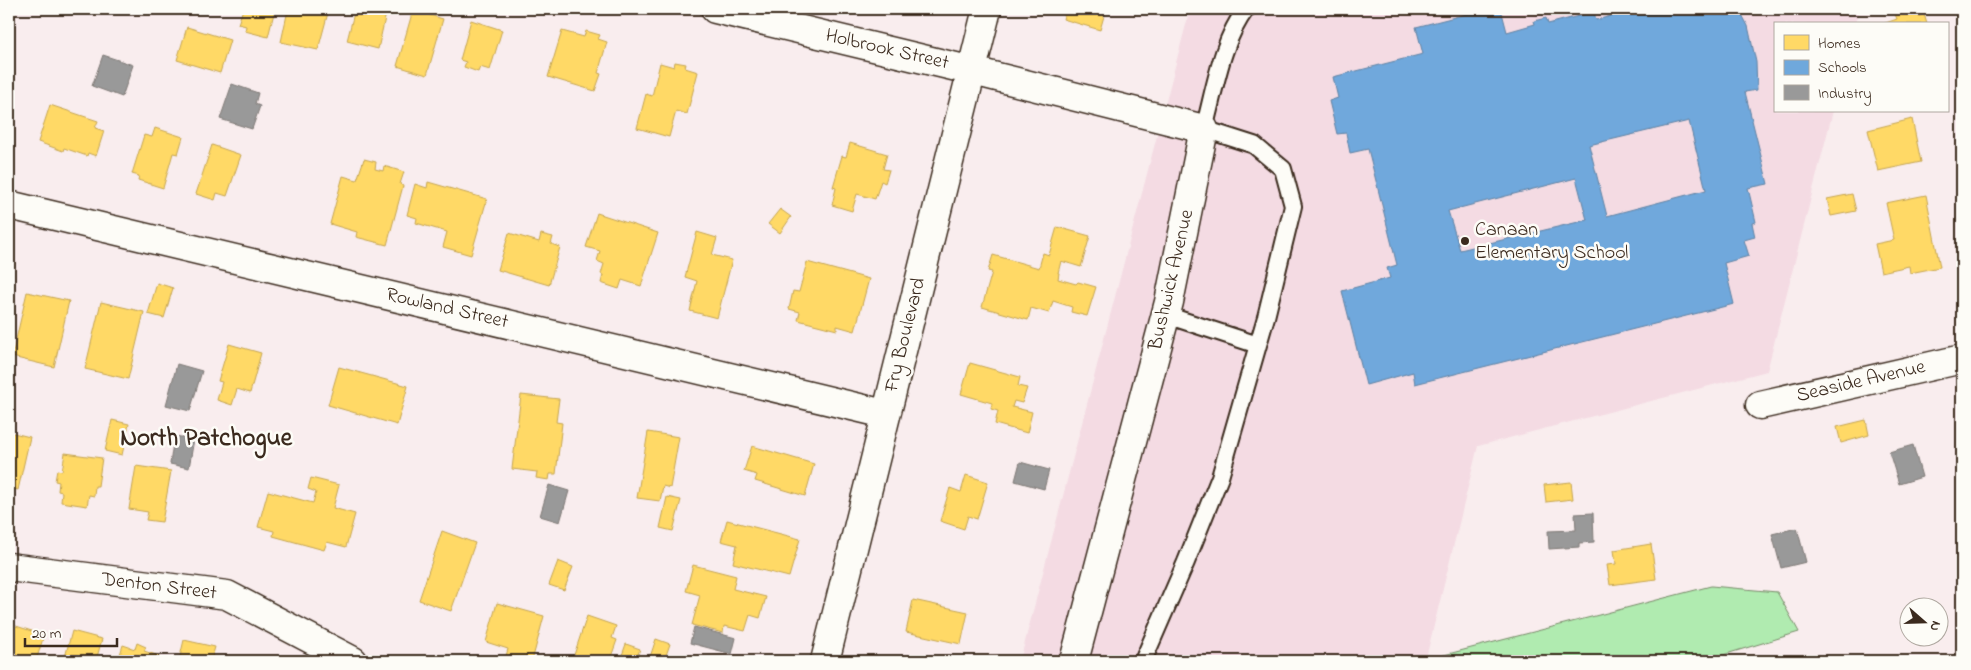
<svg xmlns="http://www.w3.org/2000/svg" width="1971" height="670" viewBox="0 0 1971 670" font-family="'Indie Flower',sans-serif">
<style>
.built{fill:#f4dbe3}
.green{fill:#b0ebb0;stroke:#768a67}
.homes{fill:#ffd966;stroke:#c4a450}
.schools{fill:#6fa8dc;stroke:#5f82a3;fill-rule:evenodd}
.industry{fill:#999;stroke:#7d7874}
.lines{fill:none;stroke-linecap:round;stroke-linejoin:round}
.lane-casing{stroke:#3b2a1e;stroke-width:20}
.street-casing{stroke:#3b2a1e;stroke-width:31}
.lane{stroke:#fdfcf7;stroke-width:16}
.street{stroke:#fdfcf7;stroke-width:28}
.poi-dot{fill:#3b2a1e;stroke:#fdfcf7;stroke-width:2}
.labels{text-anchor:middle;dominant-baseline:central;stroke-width:5;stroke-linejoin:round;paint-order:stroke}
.street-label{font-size:20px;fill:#3b2a1e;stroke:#fdfcf7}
.poi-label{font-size:20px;fill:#3b2a1e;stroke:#fdfcf7;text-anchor:start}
.district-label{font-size:25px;font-weight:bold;fill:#3b2a1e;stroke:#fdfcf7}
</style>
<rect width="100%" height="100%" fill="#f9edee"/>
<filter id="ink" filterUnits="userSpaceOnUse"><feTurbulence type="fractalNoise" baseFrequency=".02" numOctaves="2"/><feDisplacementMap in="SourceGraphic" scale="10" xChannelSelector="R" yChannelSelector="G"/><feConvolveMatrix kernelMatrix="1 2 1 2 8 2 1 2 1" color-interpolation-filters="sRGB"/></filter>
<g filter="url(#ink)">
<!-- built -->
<path class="built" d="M1190,9H1860L1856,24H1775V111H1833L1767,371L1478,446L1427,654L1396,661H1020Z"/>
<!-- green -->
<path class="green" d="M1711,586L1777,592L1799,632L1703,661H1421Z"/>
<!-- homes -->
<path class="homes" d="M243,9H275L268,37L245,31L246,26L238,24Z
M295,9H329L318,50L281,42L288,10L294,11Z
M355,9H387L378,49L347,41Z
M1066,9H1106L1100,30L1063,19Z
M1893,9H1917L1919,16L1924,14L1927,24H1883L1897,19Z
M413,10L443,19L427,75L397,66Z
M471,20L502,30L490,70L480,67L478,72L464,67L466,62L460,60Z
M187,27L230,40L220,73L177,60Z
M562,31L584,37L586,31L600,35L598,39L607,42L598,73L601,74L595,91L548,77Z
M9,60L14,62L9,79Z
M675,62L686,64L685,68L698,72L687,114L676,111L669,137L637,128L646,94L652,96L660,63L674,67Z
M50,105L98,121L95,128L104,131L96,156L88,153L87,156L64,148L63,151L38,142Z
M1912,119L1921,162L1878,171L1868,130Z
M155,128L183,137L178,154L173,153L163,188L138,180L139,176L132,174L144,135L152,137Z
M850,143L887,154L883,169L889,170L885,183L881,181L875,199L857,194L852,211L832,205L836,188L833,187L842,156L846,157Z
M212,145L241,155L227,196L217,193L215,200L196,194Z
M364,159L376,162L375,169L383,171L384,166L404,172L400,184L403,186L387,245L356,237L357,232L330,224L343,176L357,180Z
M428,182L487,199L471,255L443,247L447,232L416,223L417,218L407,215L415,184L427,188Z
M1852,194L1856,211L1831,216L1827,199Z
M1926,195L1940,267L1910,273L1909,266L1881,272L1875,244L1894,240L1886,203Z
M780,209L791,217L780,233L768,224Z
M597,213L658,233L641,286L622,280L619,289L601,283L603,275L601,274L604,264L597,261L600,251L586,247Z
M1057,227L1090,236L1081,267L1061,261L1058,273H1059L1058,279L1076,284L1078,282L1096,287L1087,316L1071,312L1072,307L1053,301L1049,313L1031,308L1028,320L982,307L992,272L988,271L993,255L1039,268L1043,253L1049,255Z
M697,232L717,238L712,255L732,260L717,318L690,311L697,281L685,277Z
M509,233L539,242L541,234L553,237L551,244L560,247L549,285L498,270Z
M807,262L869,279L855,331L837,326V330L798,320L800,312L789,309L793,291L799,292Z
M157,283L173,288L164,318L148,314Z
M9,287H12L9,303Z
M27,292L69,301L54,367L12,357Z
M101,302L144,312L128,379L85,369Z
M229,344L261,353L250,393L237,389L232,405L217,400L222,382L218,381Z
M970,363L1020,377L1018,386L1027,388L1022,403L1014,401L1012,407L1032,412L1027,433L995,424L998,411L991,409L992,403L961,394Z
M339,367L408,386L397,425L328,405Z
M521,395L559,399L556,422L562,423L556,474H550L549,480L536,478L537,472L512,469Z
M112,420L129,424L122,455L105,451Z
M1866,420L1869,435L1841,443L1837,427Z
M9,432L30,437L18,490L9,488Z
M648,432L679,437L670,488L663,486L660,501L637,498Z
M752,446L814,464L805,496L755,481L757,475L744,471Z
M65,453L102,458L98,486H95L94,496L89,495L87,506L61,502L62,492L58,491L59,482L55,481L57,470L62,471Z
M136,466L171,471L162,522L146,520L148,512L129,509Z
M966,475L988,482L977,519L968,516L964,529L940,521L950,488L961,492Z
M311,478L339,485L333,508L355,514L346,547L327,542L324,550L273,536L274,531L258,527L268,491L313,503L316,492L308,489Z
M1571,482L1573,499L1546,502L1544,485Z
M667,497L681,500L673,531L660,528Z
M727,520L800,539L789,577L733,563L737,545L721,541Z
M442,531L475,543L451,611L419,600Z
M1651,544L1656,579L1610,585L1607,565L1616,564L1614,550Z
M558,561L573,567L564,590L549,585Z
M693,565L736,576L733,589L766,597L760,618L750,615L745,631L724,626L723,633L692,625L700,595L686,591Z
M913,600L968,612L961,644L906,632Z
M497,603L544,616L532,661H523L506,656L508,649L486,642Z
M587,616L616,626L612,638L617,640L611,657L607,656L605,661H572Z
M10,624L44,635L36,661H9V630Z
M72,631L102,639L96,661H64Z
M656,639L670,644L664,661L650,657Z
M184,640L215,647L211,661H179Z
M137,643L146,647L144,651L159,656L157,661H118L123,645L135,649Z
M626,644L640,649L637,657L640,658L639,661H620Z
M954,657L974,661H953Z"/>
<!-- schools -->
<path class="schools" d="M1486,9H1501L1507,32L1535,24L1534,21L1546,18L1548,24L1594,12L1596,20L1611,16L1609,9H1739L1748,26L1756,62L1757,90L1745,92L1768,184L1748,188L1756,222L1752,223L1755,237L1744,240L1749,256L1724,263L1734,304L1415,384L1413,372L1366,385L1342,291L1390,278L1387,268L1397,265L1368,149L1350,153L1346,133L1337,134L1329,101L1338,98L1333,77L1423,54L1416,27ZM1689,121L1706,190L1607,216L1589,145ZM1576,178L1587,220L1460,250L1448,211Z"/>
<!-- industry -->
<path class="industry" d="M103,55L133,65L122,97L92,86Z
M232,84L258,93L255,104L260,106L252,129L220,119Z
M177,364L202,371L190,411L166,405Z
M174,436L194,439L189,468L170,464Z
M1913,445L1922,477L1899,484L1889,452Z
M1020,462L1049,470L1044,489L1015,481Z
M549,485L569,491L560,522L540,516Z
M1593,513L1594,542L1579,543V547L1549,549L1548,531L1576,530L1575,514Z
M1797,528L1806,562L1781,568L1772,534Z
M694,627L736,638L732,654L690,643Z"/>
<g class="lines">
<defs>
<path id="lane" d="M1166,315L1258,345
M1143,661L1186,562L1220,477L1266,317L1293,206L1283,169L1254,145L1204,129C1215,89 1221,42 1246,9"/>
<path id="street" d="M715,9L973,71L1204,129L1169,302L1074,661
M9,205L885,414
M1760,405L1962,359
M9,567L227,595L353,661
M825,661L987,9"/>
</defs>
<!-- lane casing -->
<use href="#lane" class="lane-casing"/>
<!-- street casing -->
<use href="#street" class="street-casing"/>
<!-- lane -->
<use href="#lane" class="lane"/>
<!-- street -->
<use href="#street" class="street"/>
</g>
</g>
<!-- markers -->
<circle class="poi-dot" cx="1465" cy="241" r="5"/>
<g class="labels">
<!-- street labels -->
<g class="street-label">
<text transform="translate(887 50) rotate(13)">Holbrook Street</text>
<text transform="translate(1172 280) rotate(-77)">Bushwick Avenue</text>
<text transform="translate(447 309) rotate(13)">Rowland Street</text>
<text transform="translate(906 335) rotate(-76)">Fry Boulevard</text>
<text transform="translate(1861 382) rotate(-13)">Seaside Avenue</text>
<text transform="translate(159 587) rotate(7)">Denton Street</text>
</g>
<!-- poi labels -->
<g class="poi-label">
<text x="1475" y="230">Canaan<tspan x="1475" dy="23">Elementary School</tspan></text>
</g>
<!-- district labels -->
<g class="district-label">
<text x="206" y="439">North Patchogue</text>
</g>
</g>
<!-- margin -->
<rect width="1971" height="670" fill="none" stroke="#fdfcf7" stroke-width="30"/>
<rect x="15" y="15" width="1941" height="640" fill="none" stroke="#3b2a1e" stroke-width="2" filter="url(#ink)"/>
<!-- legend -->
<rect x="1774" y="22" width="175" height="90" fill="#fdfcf7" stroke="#afa8a0"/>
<rect x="1784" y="35" width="25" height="15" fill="#ffd966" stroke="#afa8a0"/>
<text x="1818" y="48" font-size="15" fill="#3b2a1e">Homes</text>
<rect x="1784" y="60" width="25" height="15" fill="#6fa8dc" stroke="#afa8a0"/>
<text x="1818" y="72" font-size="15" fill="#3b2a1e">Schools</text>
<rect x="1784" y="85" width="25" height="15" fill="#999999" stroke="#afa8a0"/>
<text x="1818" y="98" font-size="15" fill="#3b2a1e">Industry</text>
<!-- north arrow -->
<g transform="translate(1924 622) rotate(110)"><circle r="24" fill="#fdfcf7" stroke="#afa8a0"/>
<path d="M0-4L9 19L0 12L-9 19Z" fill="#3b2a1e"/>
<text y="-8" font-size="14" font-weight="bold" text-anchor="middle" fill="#3b2a1e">N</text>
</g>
<!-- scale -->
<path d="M25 638v8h92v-8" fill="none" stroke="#3b2a1e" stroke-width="2.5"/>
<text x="32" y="638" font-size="15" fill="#3b2a1e" stroke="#fdfcf7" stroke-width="4" paint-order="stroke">20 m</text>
</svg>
